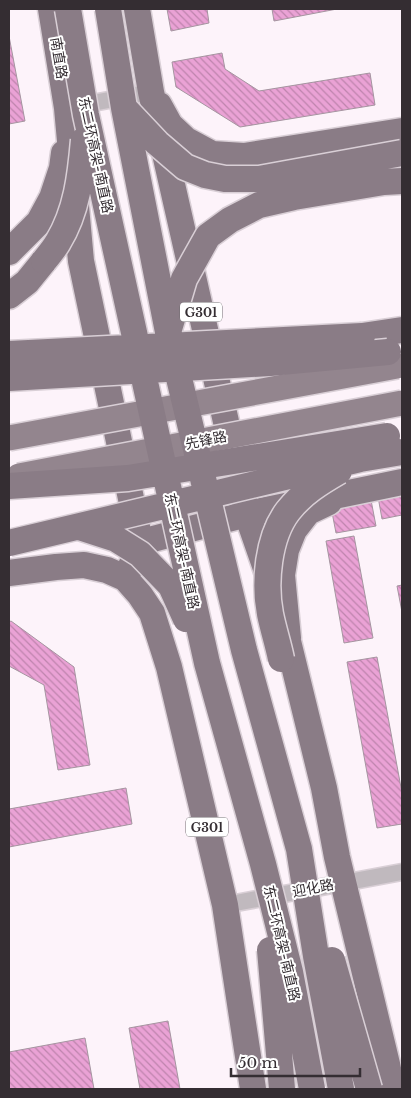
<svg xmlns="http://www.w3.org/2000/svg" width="411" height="1098" viewBox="0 0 411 1098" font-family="'Libre Baskerville','Noto Sans SC',serif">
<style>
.building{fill:url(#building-back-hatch);stroke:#a595a0}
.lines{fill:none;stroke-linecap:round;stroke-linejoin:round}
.minor-casing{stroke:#d9cfd6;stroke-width:19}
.trunk-casing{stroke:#d9cfd6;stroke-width:29}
.minor{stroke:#c0b9be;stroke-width:16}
.trunk{stroke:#8a7c86;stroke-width:26}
.primary-bridge-casing{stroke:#d9cfd6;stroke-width:28;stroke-linecap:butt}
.trunk-bridge-casing{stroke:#d9cfd6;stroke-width:29;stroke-linecap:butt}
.primary-bridge{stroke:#93858e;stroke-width:25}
.trunk-bridge{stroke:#8a7c86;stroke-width:26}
.labels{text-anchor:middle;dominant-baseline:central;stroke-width:4;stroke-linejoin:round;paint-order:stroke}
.shield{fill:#fff;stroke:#716c70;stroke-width:1}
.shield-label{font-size:12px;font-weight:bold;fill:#342d32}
.street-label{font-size:14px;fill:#342d32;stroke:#fff}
</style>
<defs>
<pattern id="building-back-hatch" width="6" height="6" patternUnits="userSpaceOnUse" patternTransform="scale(1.25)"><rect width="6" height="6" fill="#eaa2d5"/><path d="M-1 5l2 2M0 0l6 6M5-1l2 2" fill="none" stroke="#be84ad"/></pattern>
</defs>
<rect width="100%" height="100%" fill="#fdf3fa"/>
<!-- building -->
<path class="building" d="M167,9H207L209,23L171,31Z
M272,9H337L274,21Z
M9,36L25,121L9,124Z
M222,53L225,69L259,91L370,73L375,105L240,127L176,87L172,62Z
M402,487V515L382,519L377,491Z
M371,500L376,526L336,533L331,507Z
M354,536L373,638L344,643L326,541Z
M402,585V612L397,586Z
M11,621L74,667L90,765L58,770L44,685L9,666V622Z
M377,657L402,793V824L377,828L347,662Z
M126,788L132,824L9,847V809Z
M168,1021L180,1089H140L129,1028Z
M85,1038L94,1089H9V1052Z"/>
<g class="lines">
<defs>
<path id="minor" d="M77,106L151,92
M225,905L402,872"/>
<path id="trunk" d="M51,9L67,108L81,261L141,546L128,572
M137,9L151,92L247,514L270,580
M159,105L170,125L186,140L212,154L244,156L402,131
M9,252L39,222L52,198L62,168L64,153
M9,296L27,282L44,261
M362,336L402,330
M141,546L153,539L247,514L402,482
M9,573L56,567L84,565L107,570L125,578L140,595L152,613L169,667L225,905L253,1089
M285,629L324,788L337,857L387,1064L392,1089
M288,638L282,575L286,550L294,530L308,512L329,502"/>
</defs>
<!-- minor casing -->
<use href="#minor" class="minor-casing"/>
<!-- trunk casing -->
<use href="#trunk" class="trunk-casing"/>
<!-- minor -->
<use href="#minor" class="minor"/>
<!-- trunk -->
<use href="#trunk" class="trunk"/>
<defs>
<path id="primary-bridge" d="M9,438L397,366
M19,476L402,403"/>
<path id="trunk-bridge" d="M68,9L86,115L207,663L263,864L290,972L312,1089
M108,9L124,108L168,332L244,650L299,849L316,956L341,1089
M124,108L157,143L185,167L205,175L225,179H259L402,153
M44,261C49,255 54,249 58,242C77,211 81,175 84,140
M169,329L184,279L208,236L230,220L259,205L294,197L384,182L402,181
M9,354L362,336
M9,378L270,363L388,352
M9,486L128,478L387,436
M79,527L116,539L140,554L171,586L186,619
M9,543L360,459L402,452
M281,659C278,644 273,629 270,614C264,583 268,537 288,511C302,493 320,482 339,471
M270,950L282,1089
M332,960L369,1089"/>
</defs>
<!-- primary-bridge casing -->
<use href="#primary-bridge" class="primary-bridge-casing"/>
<!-- trunk-bridge casing -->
<use href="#trunk-bridge" class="trunk-bridge-casing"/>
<!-- primary-bridge -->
<use href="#primary-bridge" class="primary-bridge"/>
<!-- trunk-bridge -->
<use href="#trunk-bridge" class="trunk-bridge"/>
</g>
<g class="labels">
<!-- shield labels -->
<g class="shield">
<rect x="180" y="302.5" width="42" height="19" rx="4"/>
<rect x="186" y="817.5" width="42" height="19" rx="4"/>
</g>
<g class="shield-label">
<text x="201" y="312">G301</text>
<text x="207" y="827">G301</text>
</g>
<!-- street labels -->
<g class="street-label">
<text transform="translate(59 58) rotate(81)">南直路</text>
<text transform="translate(96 155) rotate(78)">东二环高架-南直路</text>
<text transform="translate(206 440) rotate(-11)">先锋路</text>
<text transform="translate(182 551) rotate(78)">东二环高架-南直路</text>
<text transform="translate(313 888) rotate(-11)">迎化路</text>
<text transform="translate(282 943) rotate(77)">东二环高架-南直路</text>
</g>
</g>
<!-- border -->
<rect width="411" height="1098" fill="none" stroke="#342d32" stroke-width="20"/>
<!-- scale -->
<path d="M231 1068v8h129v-8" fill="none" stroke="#342d32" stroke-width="2.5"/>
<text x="238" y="1068" font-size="15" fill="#342d32" stroke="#ffffff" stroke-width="4" paint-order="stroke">50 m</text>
</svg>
